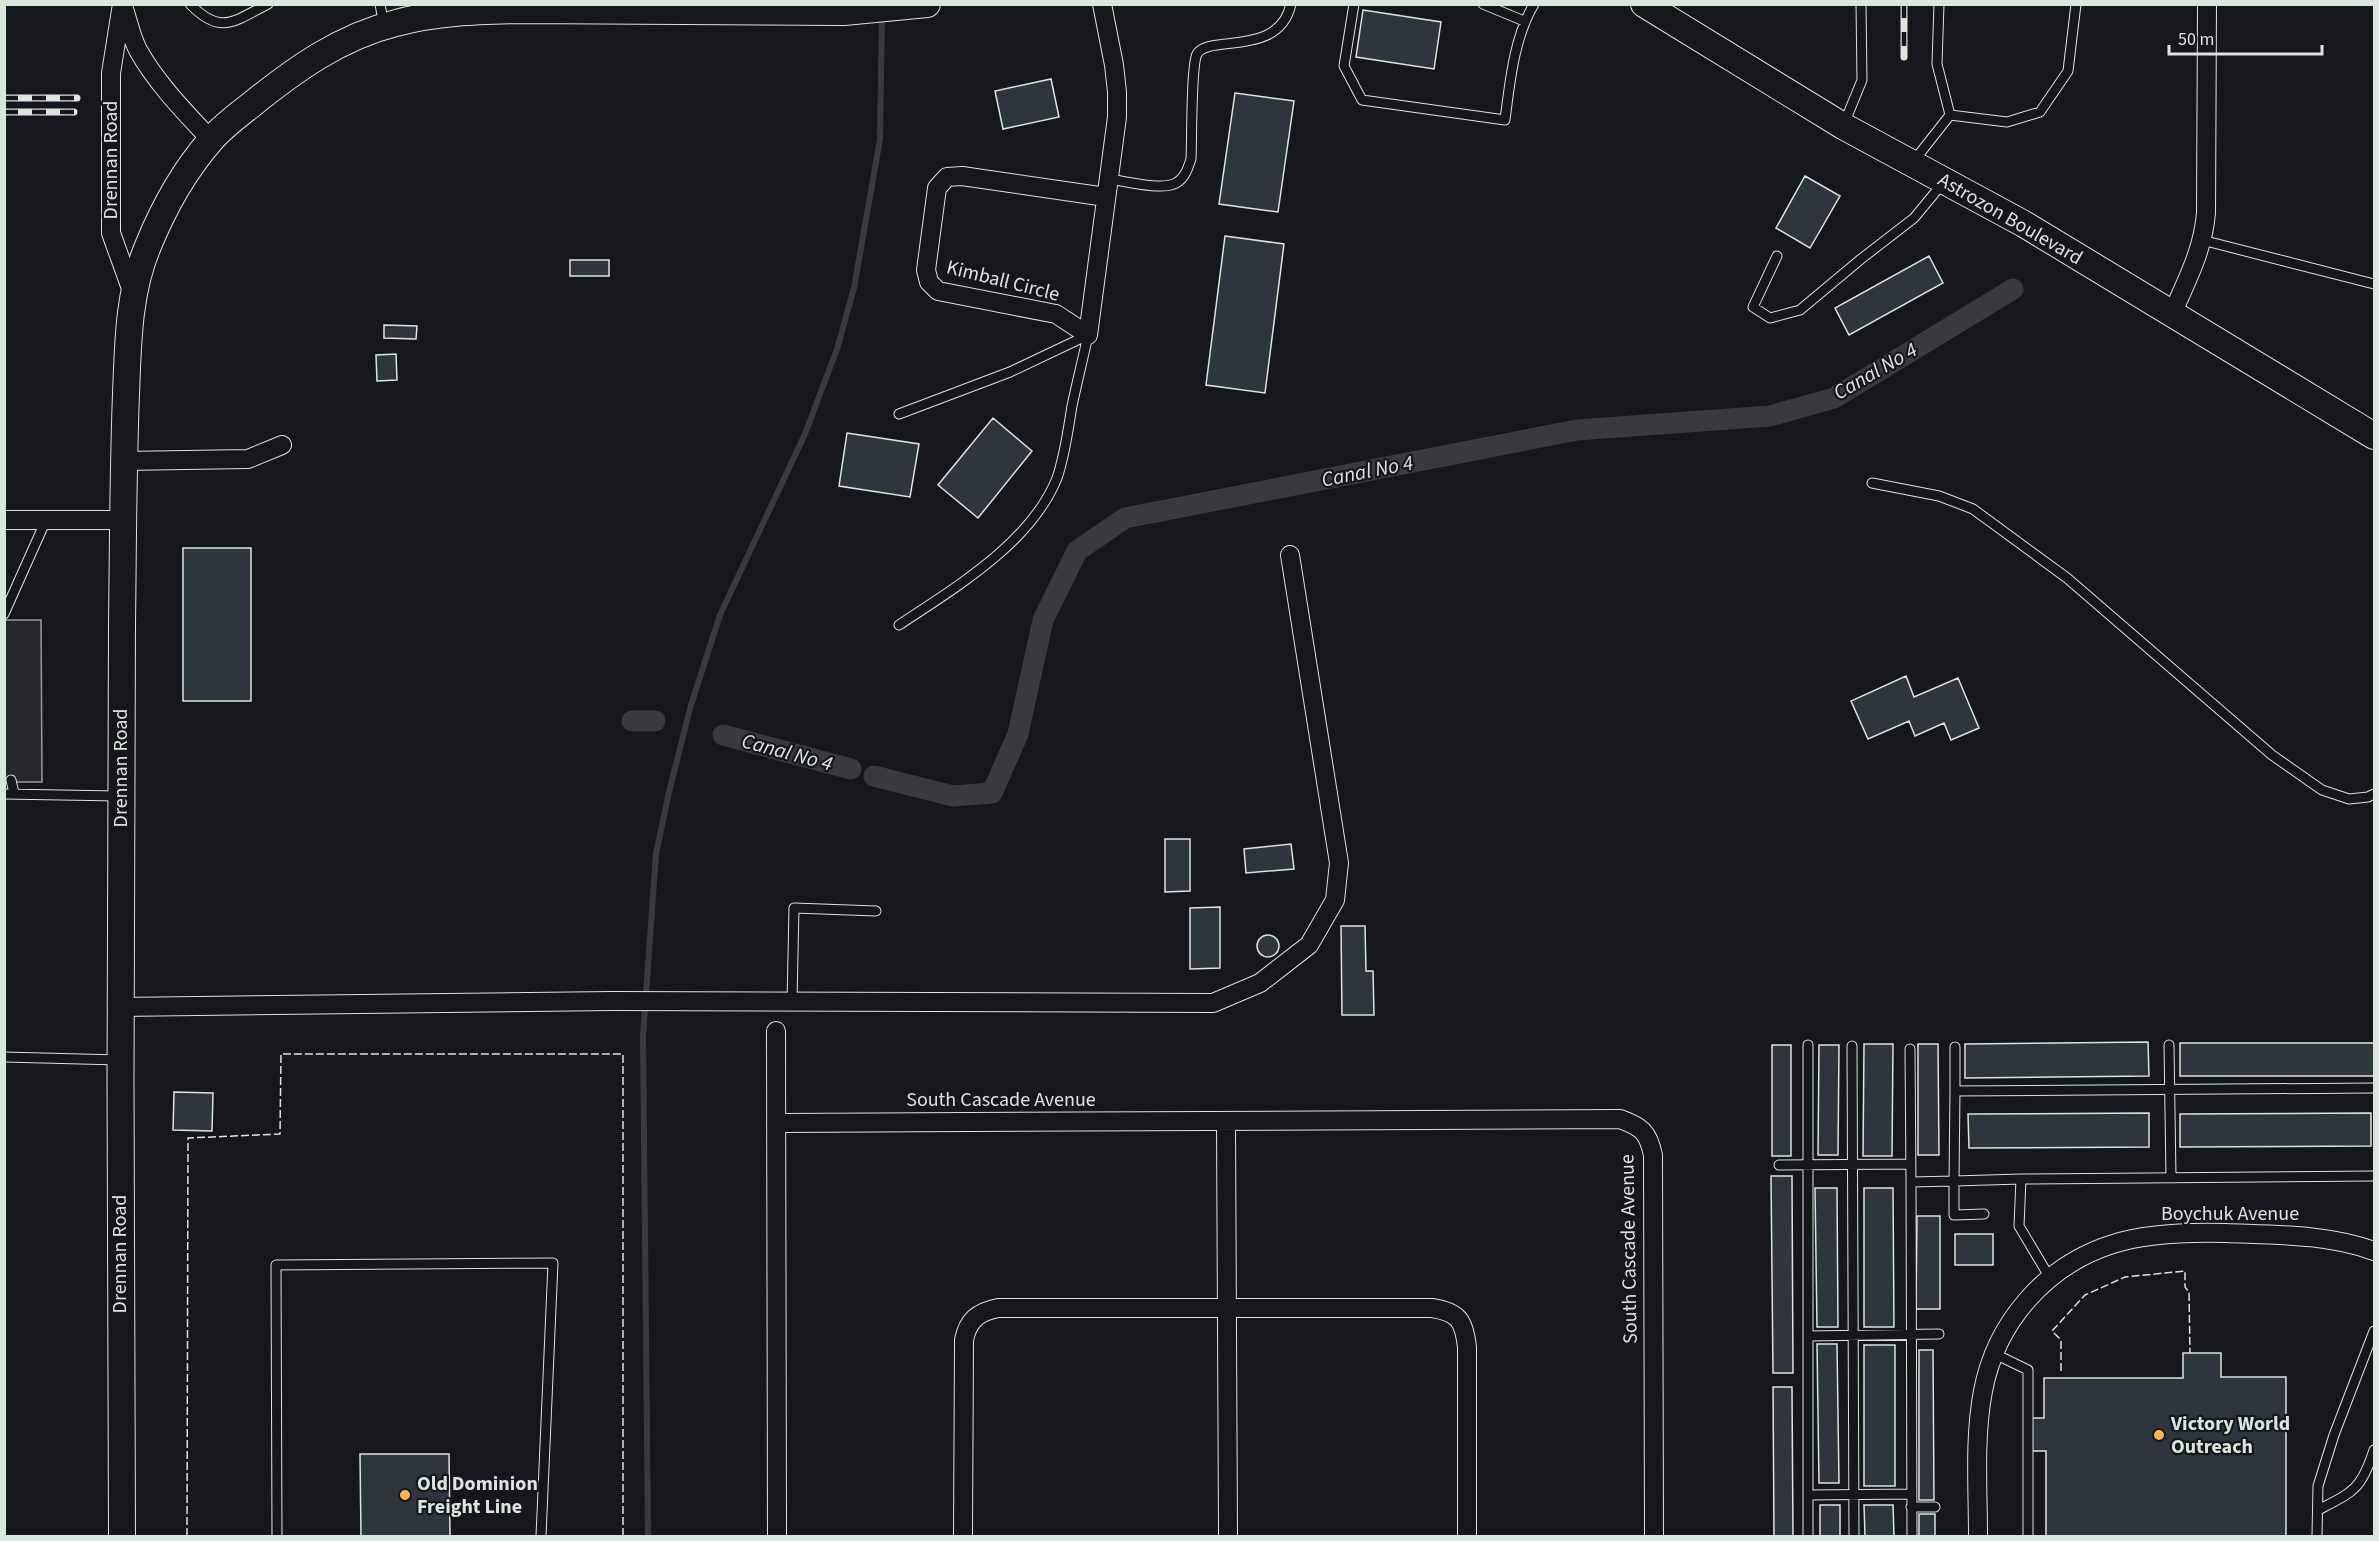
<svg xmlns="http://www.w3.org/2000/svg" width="2379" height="1541" viewBox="0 0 2379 1541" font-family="'Source Sans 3',sans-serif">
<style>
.parking{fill:#24282b;stroke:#939e99;stroke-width:1.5}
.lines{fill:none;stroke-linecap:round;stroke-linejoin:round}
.stream{stroke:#363b3e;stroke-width:6}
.canal{stroke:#363b3e;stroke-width:21}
.building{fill:#2c363c;stroke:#d8e6dc;stroke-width:1.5}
.service-casing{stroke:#d8e6dc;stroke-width:11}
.minor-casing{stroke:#d8e6dc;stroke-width:20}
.secondary-casing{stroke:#d8e6dc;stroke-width:28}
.service{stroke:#14181c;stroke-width:9}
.minor{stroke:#14181c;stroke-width:18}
.secondary{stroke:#14181c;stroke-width:26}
.rail-casing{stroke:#d8e6dc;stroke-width:7}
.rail{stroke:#14181c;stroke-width:4.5;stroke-dasharray:14;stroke-linecap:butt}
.fence{stroke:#d8e6dc;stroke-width:1.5;stroke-dasharray:8 3;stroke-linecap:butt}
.poi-dot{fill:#ffb74d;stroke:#14181c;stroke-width:2}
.labels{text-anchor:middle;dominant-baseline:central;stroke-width:4.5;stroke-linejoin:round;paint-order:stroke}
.street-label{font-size:20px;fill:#d8e6dc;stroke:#14181c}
.poi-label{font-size:20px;font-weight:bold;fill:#d8e6dc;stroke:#14181c;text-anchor:start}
.water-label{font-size:21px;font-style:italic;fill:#d8e6dc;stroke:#14181c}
</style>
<rect width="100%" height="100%" fill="#14181c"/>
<!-- parking -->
<path class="parking" d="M4,620H41L42,782H5Z"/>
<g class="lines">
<!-- stream -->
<path class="stream" d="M648,1536L643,1036L656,854L669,792L691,705L720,615L805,434L837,349L854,288L880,139L882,13"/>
<!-- canal -->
<path class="canal" d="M632,721H655
M723,735L851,769
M874,776L953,796L992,793L1018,734L1043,620L1077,551L1125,518L1577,430L1770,416L1834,398L2013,289"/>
</g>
<!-- building -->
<path class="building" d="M1363,10L1441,22L1434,69L1356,57Z
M1051,79L1059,117L1003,129L995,91Z
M1235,93L1294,101L1278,212L1219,204Z
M1805,176L1840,196L1810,248L1776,228Z
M1225,236L1284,244L1265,393L1206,385Z
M1929,256L1943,283L1849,335L1835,308Z
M570,260H609V276H570Z
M384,325L417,326L416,339L384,338Z
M396,354L397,380L377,381L376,355Z
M993,418L1032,451L978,518L938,485Z
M847,433L919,444L910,497L839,486Z
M183,548H251V701H183Z
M1906,676L1914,697L1958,678L1979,728L1951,740L1944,723L1915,736L1909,721L1868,739L1851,701Z
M1165,839H1190V891L1165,892Z
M1291,844L1294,869L1246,873L1244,849Z
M1220,907V968L1190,969V908Z
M1341,926H1365L1366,971H1373L1374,1015H1342Z
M1257 946a11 11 0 1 1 22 0a11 11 0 1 1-22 0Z
M2148,1042L2149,1076L1965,1078V1044Z
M2180,1043H2374V1076H2180Z
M1864,1044H1893L1892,1156H1863Z
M1918,1044H1938L1939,1155H1918Z
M1772,1045H1791V1156H1772Z
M1819,1045H1839L1838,1155H1818Z
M174,1092L213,1093L212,1131L173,1130Z
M2149,1113V1147L1969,1148L1968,1114Z
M2371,1113V1146L2180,1147V1114Z
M1771,1176H1792L1793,1373H1773Z
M1815,1188H1837L1838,1327H1817Z
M1864,1188H1893L1894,1327H1864Z
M1917,1216H1940V1309H1916Z
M1955,1234H1993V1265H1955Z
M1817,1344H1837L1839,1483H1819Z
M1864,1345H1895V1486H1864Z
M1919,1350H1933L1934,1500H1919Z
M2183,1353H2221V1377H2286V1536H2046V1451H2031V1418H2044V1378H2183Z
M1773,1387H1792L1793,1536H1774Z
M360,1454H449L450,1536H361Z
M1820,1505H1840V1536H1820Z
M1864,1505H1893L1894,1536H1865Z
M1919,1514H1935V1536H1919Z"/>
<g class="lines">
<defs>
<path id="service" d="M190,4C221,36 234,21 268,4
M380,4L384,26
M1354,4L1344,66L1362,100L1505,120C1510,81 1514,38 1534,4
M1483,4L1524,21
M1950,115L2007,122L2040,112L2068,71L2076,4
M1844,124L1862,80L1861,4
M1913,162L1950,115L1937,64L1939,4
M1109,179C1125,181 1162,191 1176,183C1185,178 1188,168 1191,159C1192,140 1191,66 1197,54C1208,34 1279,58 1291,4
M2202,240L2374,284
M1777,256L1753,307L1770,318L1800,310L1861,259L1914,218L1943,183
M899,414L1010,372L1088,335
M1872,483L1939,496L1973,509L2067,578L2272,755L2322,790L2349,799L2368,797L2374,794
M4,614L46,520
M899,625C956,587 1031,543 1057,478C1065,455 1068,430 1072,406C1077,382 1083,359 1088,335
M11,780L14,793
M4,794L118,796
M792,1002L794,908L876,911
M1808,1045V1495L1911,1494
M2169,1045L2171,1178
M1852,1046L1854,1536
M1955,1047V1091L2374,1088
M1910,1049L1911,1182L1954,1181V1215L1984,1214
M4,1057L119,1060
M1955,1091L1954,1181L2021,1179
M1779,1165L1910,1164
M1911,1182L1912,1536
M2050,1278L2019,1226L2021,1179L2374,1176
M1808,1336L1939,1334
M1995,1354L2028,1370V1536
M1808,1495V1536
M1911,1507H1935
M2318,1510C2353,1492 2361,1490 2374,1450
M277,1536L276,1265L553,1263L541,1536
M2317,1536L2318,1486L2334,1435L2374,1331"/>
<path id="minor" d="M122,4L111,73V233L133,294
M1102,4L1114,65L1117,92V117L1088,335L1056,314L938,291L929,282L926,270L937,188L947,177L962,176L1106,197
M123,6C128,20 131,37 138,50C157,84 185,112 211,140
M2172,314C2187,280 2203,250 2206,213L2207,4
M123,461L248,459L282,445
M4,520H123
M119,1007L612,1001L1213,1003L1260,983L1309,945L1335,900L1339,863L1290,555
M776,1031L777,1536
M1226,1121L1228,1536
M776,1123L1620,1119C1642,1127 1648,1132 1653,1155L1654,1536
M963,1536L964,1340C968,1320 978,1312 998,1308H1432C1458,1312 1464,1320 1467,1347V1536
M1978,1536C1978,1489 1974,1438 1983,1391C1996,1322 2046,1265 2113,1244C2147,1233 2189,1232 2226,1233C2276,1235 2327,1234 2374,1251"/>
<path id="secondary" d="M1644,4L1843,126L2024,224L2374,436
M122,1536C120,1232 120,929 122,625C123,548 123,471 126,394C128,345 128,293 148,246C163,209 184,171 211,140C222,127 237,116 251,105C294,70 340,37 396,23C436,12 477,11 519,10L844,12L927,4"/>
</defs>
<!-- service casing -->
<use href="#service" class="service-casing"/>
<!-- minor casing -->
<use href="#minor" class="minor-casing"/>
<!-- secondary casing -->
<use href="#secondary" class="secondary-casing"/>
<!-- service -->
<use href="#service" class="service"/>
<!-- minor -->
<use href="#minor" class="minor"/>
<!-- secondary -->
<use href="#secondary" class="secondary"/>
<defs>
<path id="rail" d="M1904,4V57
M4,98H77
M4,112H74"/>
</defs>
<!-- rail casing -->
<use href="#rail" class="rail-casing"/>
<!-- rail -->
<use href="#rail" class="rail"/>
<!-- fence -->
<path class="fence" d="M2061,1371V1340L2052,1331L2085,1295L2125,1277L2185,1271V1287L2189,1292L2190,1353
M187,1536L188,1138L280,1134L281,1054H623V1536"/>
</g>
<!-- markers -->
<g class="poi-dot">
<circle cx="2159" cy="1435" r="6"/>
<circle cx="405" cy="1495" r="6"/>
</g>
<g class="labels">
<!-- street labels -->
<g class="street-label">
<text transform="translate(111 160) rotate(-90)">Drennan Road</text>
<text transform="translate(2010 219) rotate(30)">Astrozon Boulevard</text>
<text transform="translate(1003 281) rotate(14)">Kimball Circle</text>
<text transform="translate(121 768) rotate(-90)">Drennan Road</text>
<text x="1001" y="1100">South Cascade Avenue</text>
<text x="2230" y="1214">Boychuk Avenue</text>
<text transform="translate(1629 1249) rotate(-91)">South Cascade Avenue</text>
<text transform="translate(120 1254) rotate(-90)">Drennan Road</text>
</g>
<!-- poi labels -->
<g class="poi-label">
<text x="2171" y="1424">Victory World<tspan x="2171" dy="23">Outreach</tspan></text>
<text x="417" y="1484">Old Dominion<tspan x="417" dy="23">Freight Line</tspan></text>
</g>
<!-- water labels -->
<g class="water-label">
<text transform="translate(1875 371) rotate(-30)">Canal No 4</text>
<text transform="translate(1367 471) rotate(-11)">Canal No 4</text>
<text transform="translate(787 752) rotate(15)">Canal No 4</text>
</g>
</g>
<!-- border -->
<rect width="2379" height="1541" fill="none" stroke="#d8e6dc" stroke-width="12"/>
<!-- scale -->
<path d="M2169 45v9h153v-9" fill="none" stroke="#d8e6dc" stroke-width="3"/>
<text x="2178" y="45" font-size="18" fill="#d8e6dc" stroke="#14181c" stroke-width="4.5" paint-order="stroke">50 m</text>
</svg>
